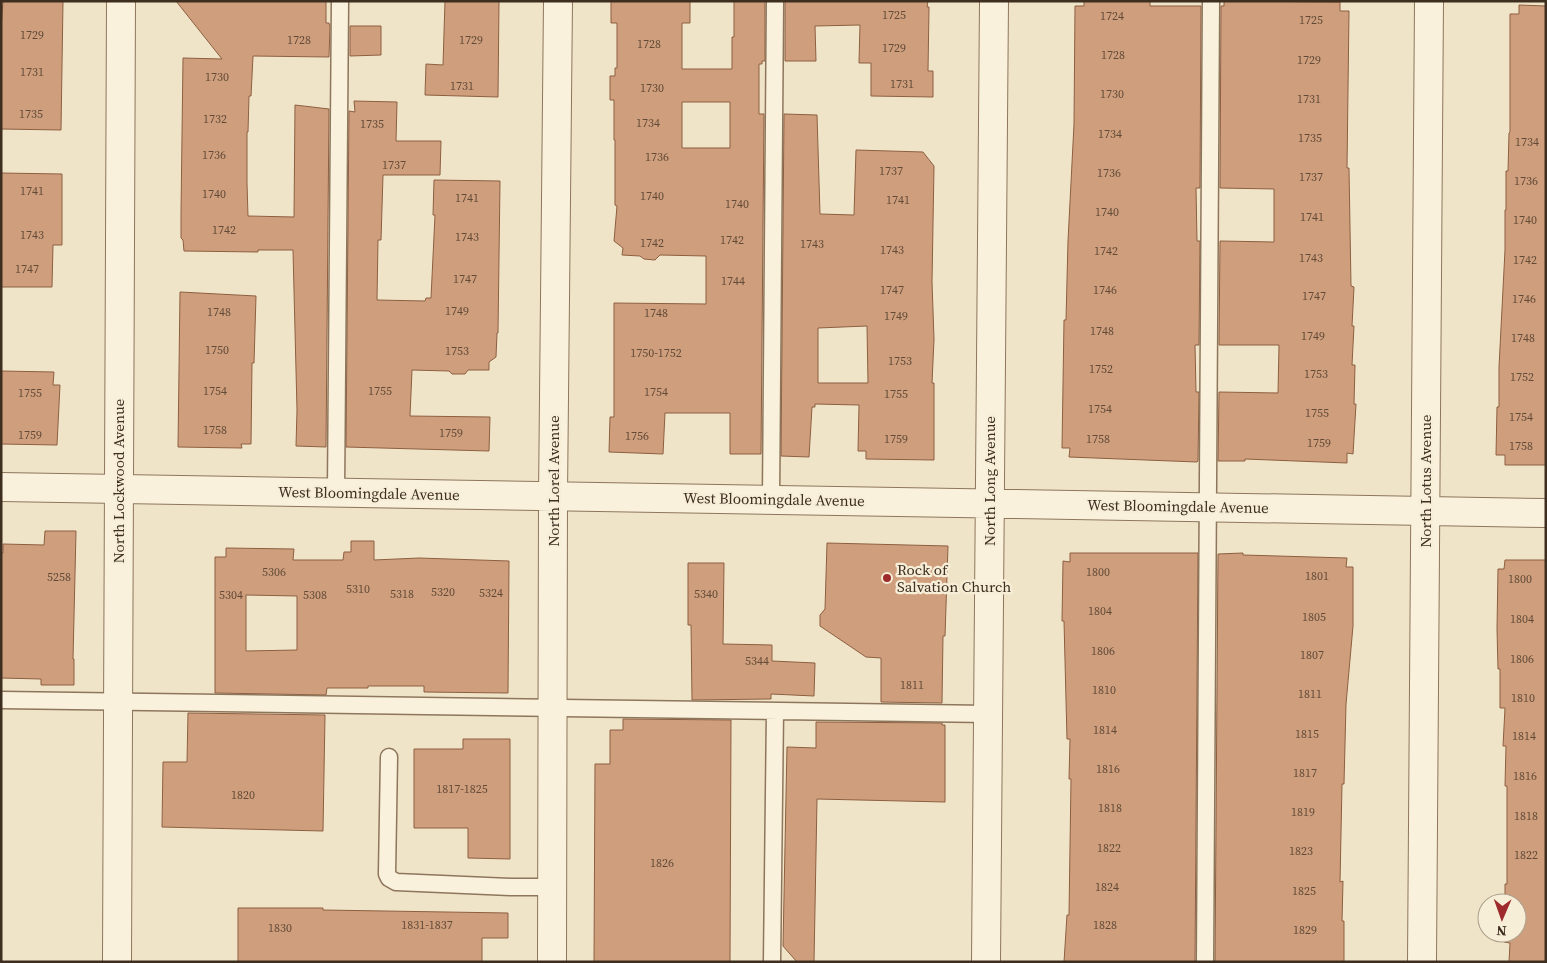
<svg xmlns="http://www.w3.org/2000/svg" width="1547" height="963" viewBox="0 0 1547 963" font-family="'Source Serif 4',serif">
<style>
.building{fill:#cf9f7d;stroke:#8d5f41;fill-rule:evenodd}
.lines{fill:none;stroke-linecap:round;stroke-linejoin:round}
.lane-casing{stroke:#8d765c;stroke-width:19}
.street-casing{stroke:#8d765c;stroke-width:30}
.lane{stroke:#faf1dc;stroke-width:16}
.street{stroke:#faf1dc;stroke-width:28}
.poi-dot{fill:#9e2a2b;stroke:#f7eed8;stroke-width:2}
.labels{text-anchor:middle;dominant-baseline:central;stroke-width:4.5;stroke-linejoin:round;paint-order:stroke}
.number-label{font-size:12px;fill:#624a37}
.street-label{font-size:15px;fill:#3d2e20;stroke:#f7eed8}
.poi-label{font-size:15px;fill:#3d2e20;stroke:#f7eed8;text-anchor:start}
</style>
<rect width="100%" height="100%" fill="#f0e4c8"/>
<!-- building -->
<path class="building" d="M3,1H63L61,130L1,129V29Z
M176,1H326V23H329L330,26L329,57L253,56L251,96H249L248,132H247V183L248,216L294,217L295,105L329,109L326,447L296,446L297,410L293,250H258V252L184,251L183,240L181,238V213L183,58L222,59Z
M445,1H499L498,97L425,95L426,64L443,65Z
M611,1H690V23H682V69H732V37H734V1H765V61H762V64H759V114H764L761,454H730V413H665L663,454L609,452L610,417H614V303L706,304V256L660,255L655,260L644,259L640,256L622,255L623,248L614,241L617,206L615,205V140H614V100H610V76H615V68H617V23H611ZM682,102H730V148H682Z
M785,1H928L927,7H929L928,71H933V97L871,96V63H859L860,25L815,26L816,61H785Z
M1084,1H1150V6H1201L1200,188H1196L1197,241H1200L1199,345H1195L1196,392H1199L1198,461L1197,462L1069,457L1070,448H1062L1064,320H1066L1068,241L1074,124L1075,6H1084Z
M1224,1L1340,2V11H1349L1347,168H1349L1351,286L1354,287L1352,326H1354L1352,365H1355L1354,404H1356L1353,454L1347,453V463L1245,459V461H1218L1219,392L1278,393L1279,345H1219L1220,241L1274,242V189L1220,188L1221,6H1224Z
M1519,5L1546,6V465H1505V455H1496L1497,407H1499V367L1505,250V210H1506V171H1508L1509,133L1510,132V14H1519Z
M350,26H381V55L350,56Z
M354,101L397,102L396,141H441L440,175H383L381,240H378L377,300L425,301L426,298H431L435,215H433L434,180L500,181L498,333H497L496,357L489,362V370H468L465,374H452L449,371L412,370L410,416L490,417L489,451L346,447L349,111L355,112Z
M784,114L817,115L820,214L854,215L856,150L923,152L934,166L932,282L934,339L932,383H934V460L866,459V451H858L859,405L815,404V407H812L809,457L781,456ZM867,326L868,383H818V328Z
M1,173L62,174V245H53L52,287H1Z
M180,292L256,296L254,363H252L251,444H241L242,448L178,447Z
M1,371L54,372L53,385H60L57,445L1,444Z
M45,531H76L73,659H74V685H41V679L1,678V553H3V544L44,545Z
M351,541H374V560L419,558L509,561L508,693L424,692V686H368V688H327L326,695L215,693V557H226V548L294,549L293,560H343L344,552H351ZM246,595L297,596V650L246,651Z
M827,543L948,546L945,636H943L942,703L881,702V658L866,657L820,626V615L825,609Z
M1070,553H1198L1195,962H1064L1067,915H1069L1071,779H1069L1070,739H1067L1064,621H1062L1063,561L1070,562Z
M1243,553V555L1347,558L1346,567H1353V626L1346,704L1344,784H1342L1340,882L1343,881L1342,921H1344V962H1215L1218,554Z
M1505,560H1546V962H1509L1510,943L1504,942V933H1517V903H1505V884H1507V786H1505L1506,746H1503L1505,708H1500V669H1498L1497,629L1498,569H1504Z
M688,563H724L723,644L772,645V661L815,663L814,696L771,694V699L692,700L691,625H688Z
M188,713L325,715L323,831L162,827L163,762H187Z
M623,719L731,720L730,962H594L595,764H610V730H623Z
M816,722L942,723V725H945V802L817,799L814,962H797L783,946L787,747L816,748Z
M463,739H510V859L468,858V828H414V749H463Z
M238,908H323V910L508,913V938H482V962H238Z"/>
<g class="lines">
<defs>
<path id="lane" d="M336,492L340,1
M771,499L775,1
M1,700L988,714
M389,757L387,874L389,878L396,882L511,887H552
M772,962L775,711
M1205,962L1211,1"/>
<path id="street" d="M1,487L1546,513
M117,962L121,1
M552,962L553,496L558,1
M986,962L994,1
M1422,962L1429,1"/>
</defs>
<!-- lane casing -->
<use href="#lane" class="lane-casing"/>
<!-- street casing -->
<use href="#street" class="street-casing"/>
<!-- lane -->
<use href="#lane" class="lane"/>
<!-- street -->
<use href="#street" class="street"/>
</g>
<!-- markers -->
<circle class="poi-dot" cx="887" cy="578" r="5"/>
<g class="labels">
<!-- number labels -->
<g class="number-label">
<text x="894" y="15">1725</text>
<text x="1112" y="16">1724</text>
<text x="1311" y="20">1725</text>
<text x="32" y="35">1729</text>
<text x="299" y="40">1728</text>
<text x="471" y="40">1729</text>
<text x="649" y="44">1728</text>
<text x="894" y="48">1729</text>
<text x="1113" y="55">1728</text>
<text x="1309" y="60">1729</text>
<text x="32" y="72">1731</text>
<text x="217" y="77">1730</text>
<text x="902" y="84">1731</text>
<text x="462" y="86">1731</text>
<text x="652" y="88">1730</text>
<text x="1112" y="94">1730</text>
<text x="1309" y="99">1731</text>
<text x="31" y="114">1735</text>
<text x="215" y="119">1732</text>
<text x="648" y="123">1734</text>
<text x="372" y="124">1735</text>
<text x="1110" y="134">1734</text>
<text x="1310" y="138">1735</text>
<text x="1527" y="142">1734</text>
<text x="214" y="155">1736</text>
<text x="657" y="157">1736</text>
<text x="394" y="165">1737</text>
<text x="891" y="171">1737</text>
<text x="1109" y="173">1736</text>
<text x="1311" y="177">1737</text>
<text x="1526" y="181">1736</text>
<text x="32" y="191">1741</text>
<text x="214" y="194">1740</text>
<text x="652" y="196">1740</text>
<text x="467" y="198">1741</text>
<text x="898" y="200">1741</text>
<text x="737" y="204">1740</text>
<text x="1107" y="212">1740</text>
<text x="1312" y="217">1741</text>
<text x="1525" y="220">1740</text>
<text x="224" y="230">1742</text>
<text x="32" y="235">1743</text>
<text x="467" y="237">1743</text>
<text x="732" y="240">1742</text>
<text x="652" y="243">1742</text>
<text x="812" y="244">1743</text>
<text x="892" y="250">1743</text>
<text x="1106" y="251">1742</text>
<text x="1311" y="258">1743</text>
<text x="1525" y="260">1742</text>
<text x="27" y="269">1747</text>
<text x="465" y="279">1747</text>
<text x="733" y="281">1744</text>
<text x="892" y="290">1747</text>
<text x="1105" y="290">1746</text>
<text x="1314" y="296">1747</text>
<text x="1524" y="299">1746</text>
<text x="457" y="311">1749</text>
<text x="219" y="312">1748</text>
<text x="656" y="313">1748</text>
<text x="896" y="316">1749</text>
<text x="1102" y="331">1748</text>
<text x="1313" y="336">1749</text>
<text x="1523" y="338">1748</text>
<text x="217" y="350">1750</text>
<text x="457" y="351">1753</text>
<text x="656" y="353">1750-1752</text>
<text x="900" y="361">1753</text>
<text x="1101" y="369">1752</text>
<text x="1316" y="374">1753</text>
<text x="1522" y="377">1752</text>
<text x="215" y="391">1754</text>
<text x="380" y="391">1755</text>
<text x="656" y="392">1754</text>
<text x="30" y="393">1755</text>
<text x="896" y="394">1755</text>
<text x="1100" y="409">1754</text>
<text x="1317" y="413">1755</text>
<text x="1521" y="417">1754</text>
<text x="215" y="430">1758</text>
<text x="451" y="433">1759</text>
<text x="30" y="435">1759</text>
<text x="637" y="436">1756</text>
<text x="896" y="439">1759</text>
<text x="1098" y="439">1758</text>
<text x="1319" y="443">1759</text>
<text x="1521" y="446">1758</text>
<text x="274" y="572">5306</text>
<text x="1098" y="572">1800</text>
<text x="1317" y="576">1801</text>
<text x="59" y="577">5258</text>
<text x="1520" y="579">1800</text>
<text x="358" y="589">5310</text>
<text x="443" y="592">5320</text>
<text x="491" y="593">5324</text>
<text x="402" y="594">5318</text>
<text x="706" y="594">5340</text>
<text x="231" y="595">5304</text>
<text x="315" y="595">5308</text>
<text x="1100" y="611">1804</text>
<text x="1314" y="617">1805</text>
<text x="1522" y="619">1804</text>
<text x="1103" y="651">1806</text>
<text x="1312" y="655">1807</text>
<text x="1522" y="659">1806</text>
<text x="757" y="661">5344</text>
<text x="912" y="685">1811</text>
<text x="1104" y="690">1810</text>
<text x="1310" y="694">1811</text>
<text x="1523" y="698">1810</text>
<text x="1105" y="730">1814</text>
<text x="1307" y="734">1815</text>
<text x="1524" y="736">1814</text>
<text x="1108" y="769">1816</text>
<text x="1305" y="773">1817</text>
<text x="1525" y="776">1816</text>
<text x="462" y="789">1817-1825</text>
<text x="243" y="795">1820</text>
<text x="1110" y="808">1818</text>
<text x="1303" y="812">1819</text>
<text x="1526" y="816">1818</text>
<text x="1109" y="848">1822</text>
<text x="1301" y="851">1823</text>
<text x="1526" y="855">1822</text>
<text x="662" y="863">1826</text>
<text x="1107" y="887">1824</text>
<text x="1304" y="891">1825</text>
<text x="427" y="925">1831-1837</text>
<text x="1105" y="925">1828</text>
<text x="280" y="928">1830</text>
<text x="1305" y="930">1829</text>
</g>
<!-- street labels -->
<g class="street-label">
<text transform="translate(118 481) rotate(-90)">North Lockwood Avenue</text>
<text transform="translate(553 481) rotate(-90)">North Lorel Avenue</text>
<text transform="translate(989 481) rotate(-90)">North Long Avenue</text>
<text transform="translate(1425 481) rotate(-90)">North Lotus Avenue</text>
<text transform="translate(369 493) rotate(1)">West Bloomingdale Avenue</text>
<text transform="translate(774 499) rotate(1)">West Bloomingdale Avenue</text>
<text transform="translate(1178 506) rotate(1)">West Bloomingdale Avenue</text>
</g>
<!-- poi labels -->
<g class="poi-label">
<text x="897" y="569">Rock of<tspan x="897" dy="17">Salvation Church</tspan></text>
</g>
</g>
<!-- border -->
<rect width="1547" height="963" fill="none" stroke="#3d2e20" stroke-width="5"/>
<!-- north arrow -->
<g transform="translate(1502 918) rotate(182)"><circle r="24" fill="#f7eed8" stroke="#ada18e"/>
<path d="M0-4L9 19L0 12L-9 19Z" fill="#9e2a2b"/>
<text y="-8" font-size="14" font-weight="bold" text-anchor="middle" fill="#3d2e20">N</text>
</g>
</svg>
